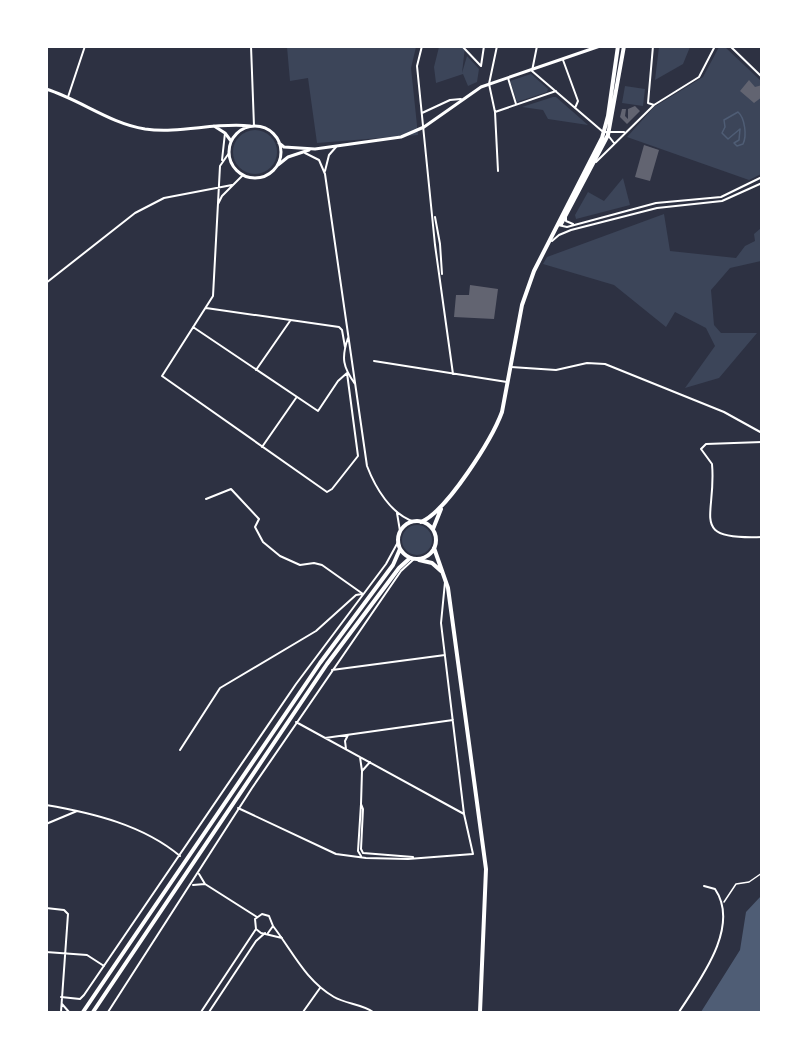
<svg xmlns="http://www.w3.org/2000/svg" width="808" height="1059" viewBox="0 0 808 1059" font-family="'Alegreya Sans',sans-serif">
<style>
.green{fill:#3c4559}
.water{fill:#4f5d75}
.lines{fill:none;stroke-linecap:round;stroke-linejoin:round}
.stream{stroke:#4f5d75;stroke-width:1.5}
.building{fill:#626471}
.path{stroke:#fff;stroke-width:1.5}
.minor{stroke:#fff;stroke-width:2}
.tertiary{stroke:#fff;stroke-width:3}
.trunk{stroke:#fff;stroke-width:4}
</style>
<rect width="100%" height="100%" fill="#2d3142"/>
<!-- green -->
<path class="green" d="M287,47H416L411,68L418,135L317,143L308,78L290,81Z
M439,47H465L462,73L467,56L479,69L477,82L468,86L463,74L436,83L434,67Z
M659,47H690L683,64L655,80Z
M719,47H725L761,81V174L749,180L627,137L654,107L703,77Z
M531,74L548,89L547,92L517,102L510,81Z
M625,86L645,89L643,106L622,103Z
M553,97H556L588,125L548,119L543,110L522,107Z
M233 152a22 22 0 1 1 44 0a22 22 0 1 1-44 0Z
M623,178L630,205L576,219L575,215L588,192L604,201Z
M664,214L670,251L736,258L745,246L755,241L754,234L761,228V261L730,268L711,290L714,325L721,333H757L719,378L685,388L715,346L706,328L675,312L666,327L614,285L543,264L547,257Z
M402 540a15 15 0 1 1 30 0a15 15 0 1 1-30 0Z"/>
<!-- water -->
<path class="water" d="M761,896V1012H701L740,950L746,912Z"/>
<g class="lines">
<!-- stream -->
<path class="stream" d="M738,112C745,118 747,136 743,144L737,146L734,143L739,140L740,129L728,139L722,133L725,127L724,120Z"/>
</g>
<!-- building -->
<path class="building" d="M749,80L755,87L762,85V97L754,103L740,91Z
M635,106L640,111L627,124L620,117L622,109H626L625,116L628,119V109Z
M644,145L659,150L650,181L635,177Z
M470,285L498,289L494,319L454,317L456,295H469Z"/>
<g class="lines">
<!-- path -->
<path class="path" d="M724,902L736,884L749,882L762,873"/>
<!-- minor -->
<path class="minor" d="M251,46L254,126
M422,46L417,66L435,245L453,374
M462,46L481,66
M497,46L489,84L495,112L498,171
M537,46L532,71L602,131
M653,46L648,103L654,105
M730,46L762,77
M498,47H537
M563,60L578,101L575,108
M481,66L484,46
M508,78L516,104
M68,97L85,46
M495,112L556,91
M422,113L450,100L461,99
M604,132H624
M607,134L614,143
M305,153L319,160L325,174L367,466C375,487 391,515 415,522
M222,160L225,133
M596,162L654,105L699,77L715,46
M325,171L329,155L336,147
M218,204L222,196L243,175
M435,217L440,244L442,274
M566,217V221L573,224
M558,225L567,227L656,203L721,197L762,177
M552,241L559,235L571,230L657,208L722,201L762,183
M46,283L135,213L164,198L232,185
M206,308L339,327L342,330L345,347
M193,327L318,411L338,381L347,373L358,456L332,489L327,492L162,376L213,296L220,166L229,153
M348,338C341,358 343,367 355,384
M374,361L507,382
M511,367L556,370L587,363L605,364L724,412L762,433
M256,370L290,321
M762,442L706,444L701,449L712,464C717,517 687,540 762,537
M262,447L296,398
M206,499L231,489L259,519L255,527L263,542L280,556L300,565L314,563L322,565L363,594
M397,513L400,531
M332,670L445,655
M296,722L464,814
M325,738L453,720
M346,749L345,741L348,735
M180,750L220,688L316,631L356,595L362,594
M360,757L362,771
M361,804L362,771L370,762
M46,805C93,813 143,825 180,856
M238,808L336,854L366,858L408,859L473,854L464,814L441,623L445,582
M46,824L77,811
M361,856L358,851L361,804L363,809L361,849L363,853L413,857
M199,874L205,884L257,917
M193,885L205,884
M46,908L64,910L68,914L61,1012
M273,926C293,952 305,980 334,997C346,1004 362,1004 373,1012
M268,933L273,926L269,916L262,914L255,919L256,929L261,933L282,938
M46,952L87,955L104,966
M61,997L80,999L84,995L296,684L386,564L398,542
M62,1004L69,1012
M108,1012L252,788L401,571L414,559
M201,1012L256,929
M209,1012L256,941L265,933
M303,1012L320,988
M679,1012C699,981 741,927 715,889L704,886"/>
<!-- tertiary -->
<path class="tertiary" d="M46,89C81,100 109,123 145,129C180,134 215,122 250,126
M214,126L225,133L231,141
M229 152a26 26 0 1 1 52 0a26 26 0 1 1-52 0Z
M279,143L284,147L315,149L401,137L424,127L481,87L600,46
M278,165L288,157L309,150"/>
<!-- trunk -->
<path class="trunk" d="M561,224L608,135L624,46
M398 540a19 19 0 1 1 38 0a19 19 0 1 1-38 0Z
M421,522C447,511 492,439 502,412L522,305L534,271L602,138L608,116L618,46
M433,529L441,509
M434,548L448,588L486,869L480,1012
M419,560L432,563L441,571
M83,1012L320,663L393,565L400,549
M93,1012L327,664L399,568L410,558"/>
</g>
<!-- border -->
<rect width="808" height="1059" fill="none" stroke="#ffffff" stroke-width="96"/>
</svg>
